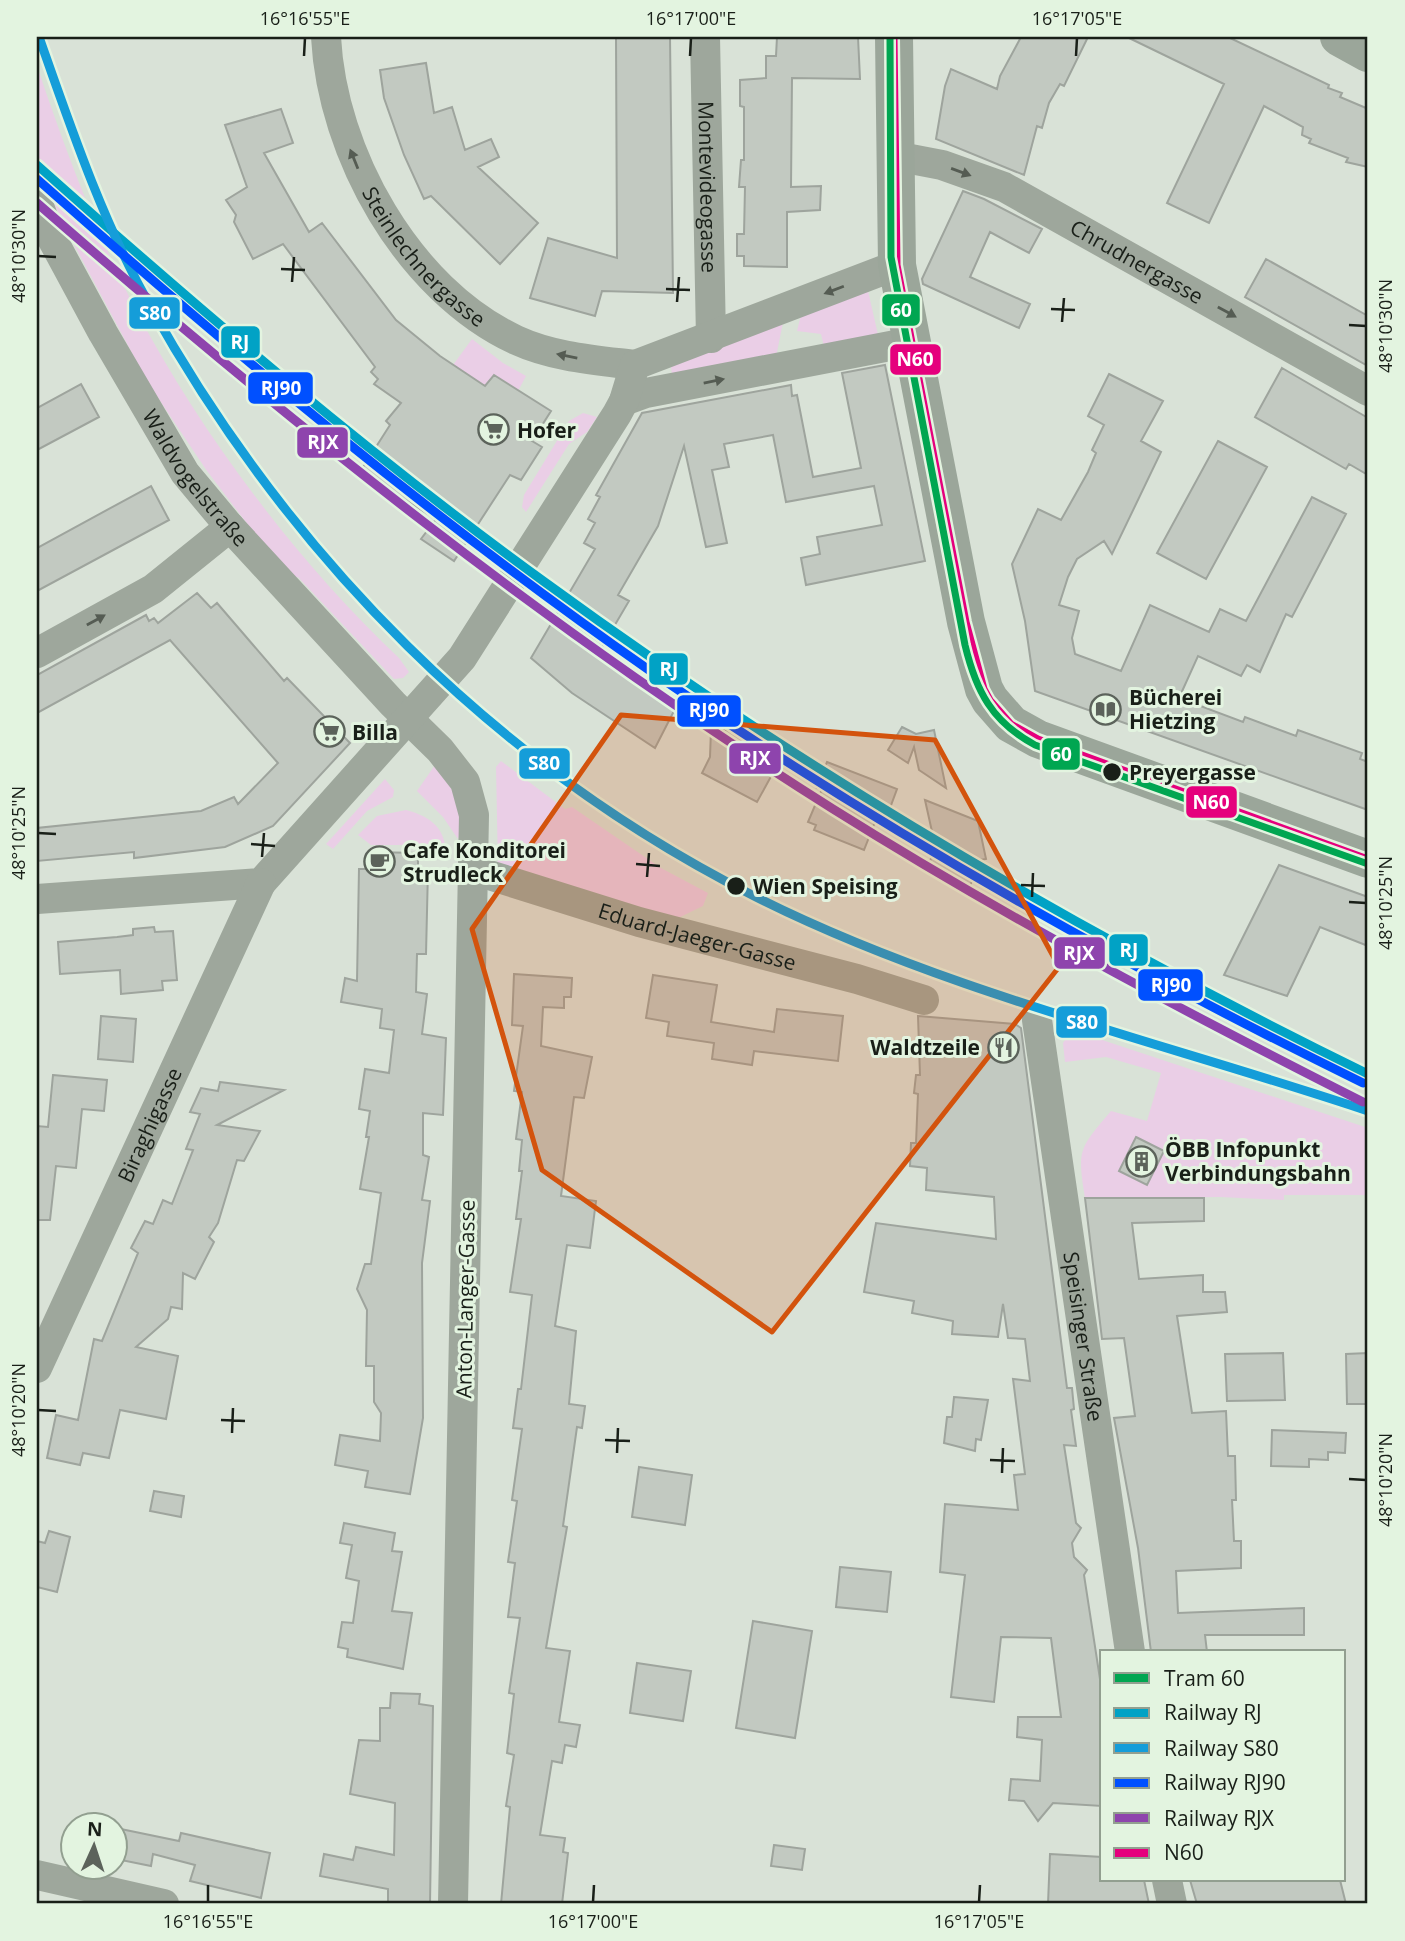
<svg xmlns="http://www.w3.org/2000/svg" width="1405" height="1941" viewBox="0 0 1405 1941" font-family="'Open Sans',sans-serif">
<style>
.green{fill:#eacee6}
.building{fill:#c2c9c1;stroke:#9ea49d;stroke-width:2}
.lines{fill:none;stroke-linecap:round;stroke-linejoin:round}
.minor{stroke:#9ea79c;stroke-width:30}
.secondary{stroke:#9ba69a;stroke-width:38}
.bus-1-casing{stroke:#e3f4e0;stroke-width:12}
.bus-1{stroke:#e5007d;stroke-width:7}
.rail-1-casing{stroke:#e3f4e0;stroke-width:14}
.rail-2-casing{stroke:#e3f4e0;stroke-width:14}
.rail-3-casing{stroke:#e3f4e0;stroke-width:14}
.rail-4-casing{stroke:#e3f4e0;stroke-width:14}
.rail-1{stroke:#01a2c5;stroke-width:9}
.rail-2{stroke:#159dd9;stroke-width:9}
.rail-3{stroke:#0050ff;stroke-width:9}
.rail-4{stroke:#8e44ad;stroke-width:9}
.tram-1-casing{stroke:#e3f4e0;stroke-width:12}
.tram-1{stroke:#00a651;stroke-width:7}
.oneway{fill:#555c53}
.marked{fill:#d3530d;fill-opacity:0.2;stroke:#d3530d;stroke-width:5;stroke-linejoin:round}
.ticks{fill:none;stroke:#191f18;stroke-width:2.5}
.stop-dot{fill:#191f18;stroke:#e3f4e0;stroke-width:2.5}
.labels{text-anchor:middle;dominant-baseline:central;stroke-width:6;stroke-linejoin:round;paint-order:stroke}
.street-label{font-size:21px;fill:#191f18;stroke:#e3f4e0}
.poi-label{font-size:21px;font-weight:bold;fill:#191f18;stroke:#e3f4e0;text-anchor:start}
.stop-label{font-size:21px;font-weight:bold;fill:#191f18;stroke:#e3f4e0;text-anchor:start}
.line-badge{stroke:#e3f4e0;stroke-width:2.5}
.badge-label{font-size:19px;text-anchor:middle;font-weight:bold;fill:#fff}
.neatline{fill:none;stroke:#191f18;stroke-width:2.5}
.ticks-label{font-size:18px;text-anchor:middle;fill:#191f18}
</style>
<rect width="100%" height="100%" fill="#d9e2d7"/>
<!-- green -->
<path class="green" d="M37,66C65,149 96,233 137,312C201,434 299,564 399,658L409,672L403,678L394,679L298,577L290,580L207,471L148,383L62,222L37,161Z
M868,291L879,339L825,351L821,334L797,331L801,315Z
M783,322L775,362L672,375L671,366Z
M472,339L503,363L526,376L518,391L494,376L485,386L453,365Z
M583,413L597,417L587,432L569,444L526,512L522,507L524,495L569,421Z
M501,761L565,809L572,807L661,868L708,893L703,906L674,920L498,868L496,767Z
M435,765C453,783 465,814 458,839L443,817L417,791Z
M385,779L394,790L393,797L367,811L333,849L326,844Z
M406,810C425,815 442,824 445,845H371L358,835L377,816Z
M1072,1030L1368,1128V1195H1284V1200L1220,1197L1085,1198C1077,1149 1079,1149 1111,1111L1147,1121L1161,1073L1106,1057L1065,1062L1063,1043Z"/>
<!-- building -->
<path class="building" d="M616,37H670L673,293L602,291L595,316L530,298L548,238L617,258Z
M777,37H858L860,79L792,78L791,187L821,186L820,210L787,212V267L744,266V256H737V234H744L745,187H739L741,160H744V107L740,106V80L766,78V56H776Z
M1021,37H1088L1064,86L1060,84L1049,103L1042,128L1037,126L1024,175L936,139L945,86L951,69L997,89L1000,76Z
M1127,37H1228L1329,85L1328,88L1342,93L1340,97L1366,108V112L1368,109V167L1346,162L1348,158L1309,143L1311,139L1302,135L1303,127L1264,106L1209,223L1167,203L1224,84Z
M426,63L434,113L452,107L465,150L491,139L499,157L478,167L538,223L500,264L431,196L424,199L404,155L384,98L380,70Z
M281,109L293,143L264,153L309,232L322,223L396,320L440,356L485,386L494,375L551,411L532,441L542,447L521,480L510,475L454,561L421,539L436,519L360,472L390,425L386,421L401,403L374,384L378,379L371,372L375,367L283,244L253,259L234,222L236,215L226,200L247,187L225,125Z
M963,191L984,199L1042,229L1029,253L990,232L970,277L1030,304L1019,328L923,284L922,279Z
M1266,259L1368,316V366L1245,297Z
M885,365L925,561L806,585L801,558L820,554L817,537L882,525L874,486L786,502L773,435L724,444L729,467L712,470L727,543L706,547L684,446L658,526L618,595L629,601L599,652L677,705L655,748L572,693L531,658L595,549L584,543L595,523L588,519L600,497L596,495L642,413L791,385L792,396L797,395L813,477L861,468L842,373Z
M1282,368L1368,418V475L1349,464L1346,469L1255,417Z
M1109,374L1163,401L1141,441L1161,452L1112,554L1104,541L1077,559L1068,577L1059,605L1079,611L1072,638L1075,654L1121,671L1150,605L1209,632L1220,609L1246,621L1312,497L1346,514L1292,617L1286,614L1260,672L1247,665L1241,676L1198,656L1179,698L1243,722L1245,717L1296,736L1298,730L1362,753L1360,759L1368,762V810L1035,691L1025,621L1012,564L1038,509L1061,520L1088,472L1096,453L1092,450L1104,425L1088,416Z
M81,384L99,417L37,450V408Z
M1218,441L1267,467L1206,579L1157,553Z
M151,486L169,520L37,591V548Z
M197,593L211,608L217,603L284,681L287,678L350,743L273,826L225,847L134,858V852L37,861V828L201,811L234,797L238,804L278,763L170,640L37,713V675L146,615L149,621L154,618L158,623Z
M902,727L916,734L934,730L946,788L919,770L914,747L908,763L888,750Z
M711,730L764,731V739L776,740L774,771L757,802L702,773L710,757Z
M827,762L897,789L887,816L879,812L864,850L814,830L816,825L808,822L822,789L817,788Z
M925,800L978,821L986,859L980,860L970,886L927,871L935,845Z
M371,852L418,853V869H428L426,954H417L416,992L427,994L422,1034L446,1038L443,1115L423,1113V1155L429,1157L422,1200L430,1201L422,1263L423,1418L410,1494L365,1487L368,1471L335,1465L340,1435L380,1441L381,1413L374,1402V1366H366L367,1310L357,1289L365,1264H371L381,1193L360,1189L369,1137H366L370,1111L359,1109L365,1069L389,1073L394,1030L380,1028L382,1009L341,1002L345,978L357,981L359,869H370Z
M1279,865L1368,897V946L1320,927L1287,996L1224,975Z
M154,927L155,932L173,931L177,980L162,981L163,990L121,994L120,970L60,974L58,942L117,937L133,935V929Z
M514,974L572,978L571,997H564V1008L543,1007L541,1046L592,1057L584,1098L574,1097L561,1196L596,1201L590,1248L567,1245L555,1326L576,1331L569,1404L585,1406L582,1428L577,1427L563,1526L567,1527L546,1648L570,1651L559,1722L580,1725L576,1747L565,1745L562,1763L552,1761L540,1835L565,1838L563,1852L568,1853L562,1904H501L510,1807L506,1806L514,1755L507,1753L514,1694L509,1693L520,1618L508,1617L515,1563L508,1562L517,1501L512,1500L522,1429L513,1428L518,1389H521L532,1295L510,1292L521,1219H516L522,1171H519L522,1140L516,1139L522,1092L514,1091L523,1026L512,1025Z
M653,975L717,985L711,1022L774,1032L777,1009L843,1016L838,1061L754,1051L752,1065L712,1059L714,1043L667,1036L669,1022L646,1018Z
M101,1016L136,1019L133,1062L98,1059Z
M918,1016L1015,1024L1021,1028L1067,1388H1072L1074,1409L1071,1410L1076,1446L1064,1445L1076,1523L1081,1528L1072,1543L1074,1557L1087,1570L1084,1575L1102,1692V1806L1053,1803L1038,1821L1024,1801L1009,1800L1011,1779L1040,1781L1042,1740L1017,1737L1018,1717H1061L1051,1638L1001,1637L994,1702L951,1697L965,1575L940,1572L945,1504L1018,1510L1014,1475L1025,1474L1013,1379L1030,1381L1025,1339L1008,1338L1003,1304L998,1337L952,1334L953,1321L912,1313L914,1301L864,1292L876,1223L996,1239L994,1197L926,1190L927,1168L910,1166L911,1143H916L918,1094L914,1093L916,1075H920Z
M53,1075L107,1080L104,1111L82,1109L76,1168L56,1166L50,1220H37V1126L48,1127Z
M220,1082L284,1090L217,1125L260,1131L244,1161L237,1160L218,1223L209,1237L214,1242L195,1279L183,1273L182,1309L171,1307L168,1319L136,1347L178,1356L166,1419L120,1410L109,1458L83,1453L80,1465L47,1458L56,1415L78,1420L94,1339L102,1341L138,1253L131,1248L145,1221L153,1224L163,1200L172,1204L193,1150L186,1149L200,1114L190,1112L201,1088L218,1091Z
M1136,1137L1164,1151L1147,1185L1119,1171Z
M1085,1198H1204V1221L1132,1223L1139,1279L1203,1275V1292H1225L1227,1312L1177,1316L1192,1413L1226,1411L1228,1456H1235L1236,1500H1232L1234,1541H1241V1568L1176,1571L1178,1613L1304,1608V1635H1205L1207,1652H1151L1138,1548L1114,1418L1135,1416L1124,1338L1102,1339Z
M1283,1353L1285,1400L1227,1401L1225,1354Z
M1368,1353V1404H1347L1346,1354Z
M954,1397L988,1400L981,1440L976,1439L975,1451L944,1443L947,1417H952Z
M1272,1430L1346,1433L1345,1453L1328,1452V1460L1309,1459V1467L1271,1466Z
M639,1467L692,1475L685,1525L632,1517Z
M154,1491L184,1496L181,1517L150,1511Z
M344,1523L395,1533L392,1551L402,1552L392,1611L412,1613L403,1669L347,1657L348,1649L338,1647L342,1622L353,1623L359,1581L346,1578L352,1545L340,1543Z
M49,1531L70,1537L57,1592L37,1587V1541L45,1543Z
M840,1567L891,1572L887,1612L836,1607Z
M753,1621L812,1631L795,1738L736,1728Z
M637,1663L691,1671L683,1721L630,1713Z
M391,1693L420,1694L419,1704L433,1706L430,1904H388V1889L320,1876L324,1854L353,1860L356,1847L394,1855L395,1803L350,1794L359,1740L380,1741V1708H390Z
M116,1828L179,1841L181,1833L270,1853L261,1898L190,1881L195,1865L153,1854L151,1866L116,1859Z
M774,1845L805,1849L802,1870L771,1866Z
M1050,1854L1102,1857V1880H1144L1149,1904H1048Z
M1190,1880H1340L1346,1904H1197Z"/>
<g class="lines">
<!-- minor -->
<g class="minor">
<path id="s1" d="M326,37C332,153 407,289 516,340C553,357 594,360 635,365"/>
<path id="s2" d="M705,37L711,338"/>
<path id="s3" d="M895,156L942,165L1004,187L1368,391"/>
<path id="s4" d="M37,201L49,233L103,333L185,473L230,527L393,704L440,750L465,782L474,815L453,1904"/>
<path d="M624,401L646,393L911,342"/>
<path d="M37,653L153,589L230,527"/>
<path id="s5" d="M473,870L639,922L857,979L924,1000"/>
<path d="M37,899L261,883L462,658L617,414L624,401L635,365L897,265"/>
<path id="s6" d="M1037,1020L1130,1652"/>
<path id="s7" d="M37,1368L261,883"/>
<path d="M37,1875L164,1904"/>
<path d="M1167,1880L1172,1904"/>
</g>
<!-- secondary -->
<path class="secondary" d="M894,37L897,265L966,622L984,689L990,700L1011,724L1038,739L1368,859
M1339,37L1368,53"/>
<defs>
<path id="bus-1" d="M894,37L897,265L966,622L984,689L990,700L1011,724L1038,739L1368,859"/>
</defs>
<!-- bus-1 casing -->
<use href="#bus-1" class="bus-1-casing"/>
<!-- bus-1 -->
<use href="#bus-1" class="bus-1"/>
<defs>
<path id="rail-1" d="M37,165C201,311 368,454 546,583C805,772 1080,933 1368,1074"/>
<path id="rail-2" d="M39,37C71,128 102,220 149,304C290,557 495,765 754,896C944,992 1166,1043 1368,1111"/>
<path id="rail-3" d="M37,179C233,353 434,520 649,670C876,827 1116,962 1363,1083"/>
<path id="rail-4" d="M37,203C289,423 550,631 833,809C1005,917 1183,1011 1363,1102"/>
</defs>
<!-- rail-1 casing -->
<use href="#rail-1" class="rail-1-casing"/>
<!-- rail-2 casing -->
<use href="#rail-2" class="rail-2-casing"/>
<!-- rail-3 casing -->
<use href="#rail-3" class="rail-3-casing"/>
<!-- rail-4 casing -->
<use href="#rail-4" class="rail-4-casing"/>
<!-- rail-1 -->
<use href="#rail-1" class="rail-1"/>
<!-- rail-2 -->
<use href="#rail-2" class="rail-2"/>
<!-- rail-3 -->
<use href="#rail-3" class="rail-3"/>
<!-- rail-4 -->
<use href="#rail-4" class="rail-4"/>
<defs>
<path id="tram-1" d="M890,37L891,257L965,645C976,691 992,722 1035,745L1368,864"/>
</defs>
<!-- tram-1 casing -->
<use href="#tram-1" class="tram-1-casing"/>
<!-- tram-1 -->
<use href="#tram-1" class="tram-1"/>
</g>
<!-- one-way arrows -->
<defs><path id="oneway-solid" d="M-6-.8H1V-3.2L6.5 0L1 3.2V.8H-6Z" transform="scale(1.75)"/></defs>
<g class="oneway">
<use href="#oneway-solid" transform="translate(354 159) rotate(-112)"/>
<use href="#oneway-solid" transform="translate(961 172) rotate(20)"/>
<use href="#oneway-solid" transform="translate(834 290) rotate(159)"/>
<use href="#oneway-solid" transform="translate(1227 312) rotate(29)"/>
<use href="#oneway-solid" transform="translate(567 356) rotate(-169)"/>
<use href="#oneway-solid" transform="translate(714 381) rotate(-11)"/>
<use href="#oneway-solid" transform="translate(96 620) rotate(-29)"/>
</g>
<!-- marked area -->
<path class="marked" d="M621,715L935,740L1059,967L772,1332L542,1170L472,929Z"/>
<!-- ticks -->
<path class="ticks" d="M304,56L305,38M690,56L691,38M1076,56L1077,38M38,256L56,257M281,269L305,270M292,282L294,257M666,289L690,290M677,302L679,277M1051,309L1075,310M1062,322L1064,298M1349,325L1366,326M38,833L56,834M251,844L275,846M262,857L264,833M636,864L660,866M647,877L649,853M1021,885L1045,886M1032,897L1033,873M1349,902L1366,903M38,1410L56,1411M221,1420L245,1421M232,1433L233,1408M605,1440L630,1441M617,1453L618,1428M990,1460L1015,1461M1002,1473L1003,1448M1349,1479L1366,1480M208,1902V1885M593,1902L594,1885M979,1902L980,1885"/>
<!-- icons -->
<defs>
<symbol id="supermarket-ring" viewBox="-11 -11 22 22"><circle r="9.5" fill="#e3f4e0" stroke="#5c635b" stroke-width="1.5"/><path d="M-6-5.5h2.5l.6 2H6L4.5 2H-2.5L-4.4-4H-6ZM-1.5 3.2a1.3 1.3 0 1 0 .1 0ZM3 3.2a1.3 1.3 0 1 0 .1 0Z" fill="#5c635b"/></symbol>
<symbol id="library-ring" viewBox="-11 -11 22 22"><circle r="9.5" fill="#e3f4e0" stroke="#5c635b" stroke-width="1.5"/><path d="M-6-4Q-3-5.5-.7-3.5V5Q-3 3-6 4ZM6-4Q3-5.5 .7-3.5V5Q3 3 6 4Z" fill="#5c635b"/></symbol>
<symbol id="cafe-ring" viewBox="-11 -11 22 22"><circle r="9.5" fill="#e3f4e0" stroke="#5c635b" stroke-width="1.5"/><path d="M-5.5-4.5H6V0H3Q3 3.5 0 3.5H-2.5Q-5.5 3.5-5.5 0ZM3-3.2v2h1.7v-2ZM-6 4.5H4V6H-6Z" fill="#5c635b"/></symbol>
<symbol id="restaurant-ring" viewBox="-11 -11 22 22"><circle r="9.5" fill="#e3f4e0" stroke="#5c635b" stroke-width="1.5"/><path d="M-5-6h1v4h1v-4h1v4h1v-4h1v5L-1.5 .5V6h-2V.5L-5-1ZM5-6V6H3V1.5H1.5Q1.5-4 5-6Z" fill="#5c635b"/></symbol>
<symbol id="building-ring" viewBox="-11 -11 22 22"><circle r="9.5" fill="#e3f4e0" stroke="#5c635b" stroke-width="1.5"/><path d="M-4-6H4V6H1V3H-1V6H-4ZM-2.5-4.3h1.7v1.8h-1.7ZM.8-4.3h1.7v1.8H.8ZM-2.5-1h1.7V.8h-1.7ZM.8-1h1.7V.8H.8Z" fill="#5c635b"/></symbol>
</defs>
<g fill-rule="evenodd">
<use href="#supermarket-ring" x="476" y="412" width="35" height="35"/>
<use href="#library-ring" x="1088" y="692" width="35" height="35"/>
<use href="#supermarket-ring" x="312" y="714" width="35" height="35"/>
<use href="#cafe-ring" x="362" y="844" width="35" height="35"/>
<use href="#restaurant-ring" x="986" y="1030" width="35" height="35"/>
<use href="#building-ring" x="1124" y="1144" width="35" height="35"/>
</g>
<!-- markers -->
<g class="stop-dot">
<circle cx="1112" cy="772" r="10"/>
<circle cx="736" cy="886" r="10"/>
</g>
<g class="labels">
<!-- street labels -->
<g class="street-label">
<text stroke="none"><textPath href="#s2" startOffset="150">Montevideogasse</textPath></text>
<text stroke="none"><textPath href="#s1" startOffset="247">Steinlechnergasse</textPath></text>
<text stroke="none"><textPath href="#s3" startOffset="266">Chrudnergasse</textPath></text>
<text stroke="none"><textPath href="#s4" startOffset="320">Waldvogelstraße</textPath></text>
<text stroke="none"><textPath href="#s5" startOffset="234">Eduard-Jaeger-Gasse</textPath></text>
<text stroke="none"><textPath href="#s7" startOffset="268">Biraghigasse</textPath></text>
<text transform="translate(465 1299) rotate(-89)">Anton-Langer-Gasse</text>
<text stroke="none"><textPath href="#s6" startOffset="320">Speisinger Straße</textPath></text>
</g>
<!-- poi labels -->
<g class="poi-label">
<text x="517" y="430">Hofer</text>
<text x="1129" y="697">Bücherei<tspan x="1129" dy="24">Hietzing</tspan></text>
<text x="352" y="732">Billa</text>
<text x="403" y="850">Cafe Konditorei<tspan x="403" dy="24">Strudleck</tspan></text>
<text x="980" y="1047" text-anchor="end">Waldtzeile</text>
<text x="1165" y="1149">ÖBB Infopunkt<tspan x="1165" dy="24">Verbindungsbahn</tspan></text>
</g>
<!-- stop labels -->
<g class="stop-label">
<text x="1129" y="772">Preyergasse</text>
<text x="753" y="886">Wien Speising</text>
</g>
</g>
<g class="line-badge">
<rect x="881" y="293" width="40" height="34" rx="7" fill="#00a651"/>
<rect x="128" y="296" width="53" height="34" rx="7" fill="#159dd9"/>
<rect x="220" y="325" width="41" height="34" rx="7" fill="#01a2c5"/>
<rect x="889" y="343" width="53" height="33" rx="7" fill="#e5007d"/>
<rect x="247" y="371" width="67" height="34" rx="7" fill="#0050ff"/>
<rect x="296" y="426" width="53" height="33" rx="7" fill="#8e44ad"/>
<rect x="648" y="652" width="41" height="34" rx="7" fill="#01a2c5"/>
<rect x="676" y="694" width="66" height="34" rx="7" fill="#0050ff"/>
<rect x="1041" y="737" width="40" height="34" rx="7" fill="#00a651"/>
<rect x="728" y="742" width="54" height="33" rx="7" fill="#8e44ad"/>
<rect x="518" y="747" width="53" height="33" rx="7" fill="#159dd9"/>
<rect x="1185" y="785" width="53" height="34" rx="7" fill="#e5007d"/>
<rect x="1108" y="933" width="41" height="34" rx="7" fill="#01a2c5"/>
<rect x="1053" y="936" width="53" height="34" rx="7" fill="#8e44ad"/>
<rect x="1137" y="968" width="67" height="34" rx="7" fill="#0050ff"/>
<rect x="1055" y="1005" width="53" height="34" rx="7" fill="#159dd9"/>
</g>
<g class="badge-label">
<text x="901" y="317">60</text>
<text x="155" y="320">S80</text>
<text x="240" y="349">RJ</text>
<text x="915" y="366">N60</text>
<text x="281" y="395">RJ90</text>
<text x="323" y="449">RJX</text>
<text x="669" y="676">RJ</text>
<text x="709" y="717">RJ90</text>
<text x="1061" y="761">60</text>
<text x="755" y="765">RJX</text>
<text x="544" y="770">S80</text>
<text x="1211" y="809">N60</text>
<text x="1129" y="957">RJ</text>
<text x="1079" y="960">RJX</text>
<text x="1171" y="992">RJ90</text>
<text x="1082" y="1029">S80</text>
</g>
<!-- border -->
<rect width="1405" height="1941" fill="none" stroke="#e3f4e0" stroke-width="77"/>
<!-- legend -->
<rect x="1100" y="1650" width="245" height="231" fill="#e3f4e0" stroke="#929f90" stroke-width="2"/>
<rect x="1114" y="1673" width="35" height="10" fill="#00a651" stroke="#929f90" stroke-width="2"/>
<text x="1164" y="1686" font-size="21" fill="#191f18">Tram 60</text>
<rect x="1114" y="1708" width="35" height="10" fill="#01a2c5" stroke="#929f90" stroke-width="2"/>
<text x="1164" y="1720" font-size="21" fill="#191f18">Railway RJ</text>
<rect x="1114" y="1743" width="35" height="10" fill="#159dd9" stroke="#929f90" stroke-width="2"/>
<text x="1164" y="1756" font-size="21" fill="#191f18">Railway S80</text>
<rect x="1114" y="1778" width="35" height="10" fill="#0050ff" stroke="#929f90" stroke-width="2"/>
<text x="1164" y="1790" font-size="21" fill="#191f18">Railway RJ90</text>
<rect x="1114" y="1813" width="35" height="10" fill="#8e44ad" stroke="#929f90" stroke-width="2"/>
<text x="1164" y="1826" font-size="21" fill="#191f18">Railway RJX</text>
<rect x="1114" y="1848" width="35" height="10" fill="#e5007d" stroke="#929f90" stroke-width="2"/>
<text x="1164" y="1860" font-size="21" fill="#191f18">N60</text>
<!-- north arrow -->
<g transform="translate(94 1846) rotate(3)"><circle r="33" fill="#e3f4e0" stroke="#929f90" stroke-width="2"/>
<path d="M0-5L12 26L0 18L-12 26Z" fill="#5c635b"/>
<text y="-10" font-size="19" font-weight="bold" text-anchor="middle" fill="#191f18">N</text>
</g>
<rect x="38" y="38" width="1328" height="1864" class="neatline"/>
<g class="ticks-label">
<text x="305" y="25">16°16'55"E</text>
<text x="691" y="25">16°17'00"E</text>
<text x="1077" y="25">16°17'05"E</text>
<text transform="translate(19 256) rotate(-90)" y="6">48°10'30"N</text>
<text transform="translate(1386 326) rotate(-90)" y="6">48°10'30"N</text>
<text transform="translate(19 833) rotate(-90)" y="6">48°10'25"N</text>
<text transform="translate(1386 903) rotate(-90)" y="6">48°10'25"N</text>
<text transform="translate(19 1410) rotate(-90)" y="6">48°10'20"N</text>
<text transform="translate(1386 1480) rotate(-90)" y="6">48°10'20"N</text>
<text x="208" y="1928">16°16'55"E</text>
<text x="593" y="1928">16°17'00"E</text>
<text x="979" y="1928">16°17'05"E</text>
</g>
</svg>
